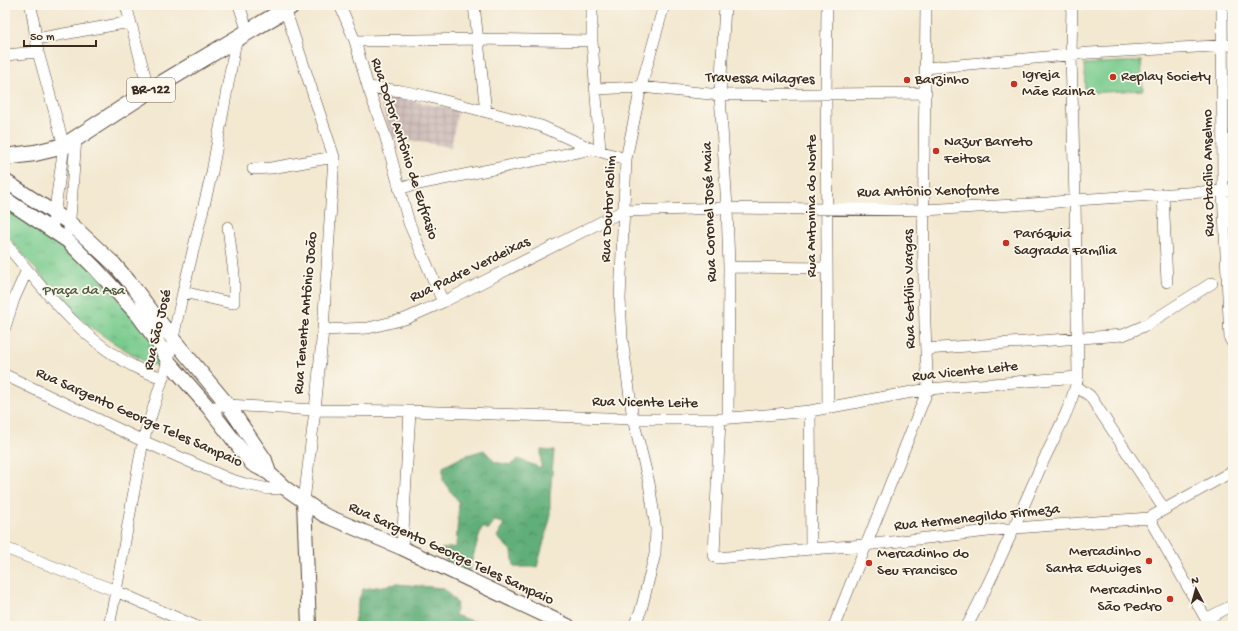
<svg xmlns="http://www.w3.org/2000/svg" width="1238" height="631" viewBox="0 0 1238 631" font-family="'Gochi Hand',sans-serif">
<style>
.industrial{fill:url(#industrial-grid)}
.forest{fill:url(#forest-crowns);stroke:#4e6c4b}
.park{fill:url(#park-tufts);stroke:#597a55}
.pitch{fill:#77ca8c;stroke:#597a55}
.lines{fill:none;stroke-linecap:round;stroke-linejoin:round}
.minor-casing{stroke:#574639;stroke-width:12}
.major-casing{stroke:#574639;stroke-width:16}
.highway-casing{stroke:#574639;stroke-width:18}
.minor{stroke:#fff;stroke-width:11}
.major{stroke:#fff;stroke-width:14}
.highway{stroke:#fff;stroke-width:16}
.poi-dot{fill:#c8321e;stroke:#fbf7ec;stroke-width:1.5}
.labels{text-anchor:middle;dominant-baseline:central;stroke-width:3.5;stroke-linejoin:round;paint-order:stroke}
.shield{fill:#fbf7ec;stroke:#75685c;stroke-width:1}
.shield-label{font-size:14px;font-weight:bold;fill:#3b2a1e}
.poi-label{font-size:15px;fill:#3b2a1e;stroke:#fbf7ec;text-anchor:start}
.street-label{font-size:15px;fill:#3b2a1e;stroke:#fbf7ec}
.park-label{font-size:15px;fill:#4d5a3f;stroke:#fbf7ec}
</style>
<defs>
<pattern id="industrial-grid" width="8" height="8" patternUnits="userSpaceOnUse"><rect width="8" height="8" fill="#d0c0bc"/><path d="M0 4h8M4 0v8" fill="none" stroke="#b4a5a1"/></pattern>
<pattern id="forest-crowns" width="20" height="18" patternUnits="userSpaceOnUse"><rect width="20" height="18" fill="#61ae78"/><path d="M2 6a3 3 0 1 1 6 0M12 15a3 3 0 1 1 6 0" fill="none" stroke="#518e62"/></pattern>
<pattern id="park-tufts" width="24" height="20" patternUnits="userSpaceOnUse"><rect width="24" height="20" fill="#77ca8c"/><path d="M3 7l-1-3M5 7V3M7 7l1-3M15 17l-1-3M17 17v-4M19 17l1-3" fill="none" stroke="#63a472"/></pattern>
</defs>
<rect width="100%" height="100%" fill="#fbf7ec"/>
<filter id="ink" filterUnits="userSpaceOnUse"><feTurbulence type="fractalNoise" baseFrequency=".025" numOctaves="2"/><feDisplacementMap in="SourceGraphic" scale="8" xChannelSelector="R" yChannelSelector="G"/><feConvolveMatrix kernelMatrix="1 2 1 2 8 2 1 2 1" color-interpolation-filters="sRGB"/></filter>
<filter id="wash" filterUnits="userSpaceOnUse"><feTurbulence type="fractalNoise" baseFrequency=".012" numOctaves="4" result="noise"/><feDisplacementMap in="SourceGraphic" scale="16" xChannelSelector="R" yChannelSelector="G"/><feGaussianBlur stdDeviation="0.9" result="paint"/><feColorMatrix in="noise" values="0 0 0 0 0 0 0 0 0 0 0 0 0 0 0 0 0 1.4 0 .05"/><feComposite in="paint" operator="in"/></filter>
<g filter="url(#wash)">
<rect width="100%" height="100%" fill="#f3e8d0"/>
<!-- industrial -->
<path class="industrial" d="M377,94L458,110L451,147L393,138Z"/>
<!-- forest -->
<path class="forest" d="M484,450L495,462L510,465L518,459L541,468V450L554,451L550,495V519L537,567H514L512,552L497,537L504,523L494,521L489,530L482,527L468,573L447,562L441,549L456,547L459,502L443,481V467L464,456Z
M397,584L443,588L457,603L455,615L488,626H351L354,623L359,599L363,589Z"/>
<!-- park -->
<path class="park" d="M5,200L94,269L162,352L159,366L147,363L114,343L92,328L72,311L5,234Z"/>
<!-- pitch -->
<path class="pitch" d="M1141,61L1143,90L1085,93L1084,64Z"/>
</g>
<g filter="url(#ink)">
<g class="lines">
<defs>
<path id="minor" d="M31,5L38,52L64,146L52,230
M126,5L149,91
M239,5L248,32
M340,5L355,41L368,87L385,135L409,223L443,302
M474,5L486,112
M592,5V41L600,151
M725,5L720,95L727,208L729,267L728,418
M827,5L826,95L828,408
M1222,5L1223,190L1230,339L1233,344
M285,9L334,157L323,330L315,410L304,501
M36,39L130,22
M355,41L479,39L592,41
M5,55L38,52
M926,68L1089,53L1233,45
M368,87L402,91L426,96L541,126L592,149
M595,89L641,87L720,95L926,93
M253,169L271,168L334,157
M399,188L592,149L626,159
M1163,194L1167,282
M69,231L76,138
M5,243C43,289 82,341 137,368C145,372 154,375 163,378
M729,267L827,268
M183,292L231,303L234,302V274L228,227
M5,327L14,299L27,270
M323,330L368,328L405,319L443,302L623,211L727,208L924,210L1048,203L1075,200L1233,190
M926,349L1123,335L1146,325L1212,283
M5,375L143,441L229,479L245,484L269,489L285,488
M1076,386L1090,396L1164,509
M209,408L228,405L315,410L410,411L633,419H720L810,411L928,389L1078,377
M810,411L811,549
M720,419L714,555L715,557L718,558L811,549L865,545L1015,528L1149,518L1233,471
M1149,518L1210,626
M5,548L116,591L195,626
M402,548L410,411
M1206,619L1233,605
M109,626L116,591L143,441L168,361L183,292L212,172L236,40
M634,626L641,610L655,554L656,529L649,483L633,419L622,338L620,299L626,159L641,87L664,5
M834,626L928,389C920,262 925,133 926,5
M967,626C995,574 1017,520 1041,466C1054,437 1071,409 1078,377L1075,200L1071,55L1072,5"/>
<path id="major" d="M5,181L71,224L114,264L131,284L173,339L228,405L265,460L269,473
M5,199L68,241L96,269L138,315L157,341L168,361L209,408L252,464L269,473L285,488L324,515L402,548L568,626
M304,501L309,626"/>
<path id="highway" d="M5,157L35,153L64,146L149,91L293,5"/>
</defs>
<!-- minor casing -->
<use href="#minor" class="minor-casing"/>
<!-- major casing -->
<use href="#major" class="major-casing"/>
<!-- highway casing -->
<use href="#highway" class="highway-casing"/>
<!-- minor -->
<use href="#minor" class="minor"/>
<!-- major -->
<use href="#major" class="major"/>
<!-- highway -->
<use href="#highway" class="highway"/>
</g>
</g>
<!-- markers -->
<g class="poi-dot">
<circle cx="1113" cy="77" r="4"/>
<circle cx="907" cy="80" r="4"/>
<circle cx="1014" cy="84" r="4"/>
<circle cx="936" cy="151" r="4"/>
<circle cx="1006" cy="243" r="4"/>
<circle cx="1149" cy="561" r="4"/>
<circle cx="869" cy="563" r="4"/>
<circle cx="1170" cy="599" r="4"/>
</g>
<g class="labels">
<!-- shield labels -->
<rect class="shield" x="127" y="78" width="48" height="24" rx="3"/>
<g class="shield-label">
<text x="151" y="90">BR-122</text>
</g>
<!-- poi labels -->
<g class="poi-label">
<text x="1022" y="75">Igreja<tspan x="1022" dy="17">Mãe Rainha</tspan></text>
<text x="1121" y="77">Replay Society</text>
<text x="915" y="80">Barzinho</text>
<text x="944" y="142">Nazur Barreto<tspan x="944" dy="17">Feitosa</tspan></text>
<text x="1014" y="234">Paróquia<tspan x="1014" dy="17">Sagrada Família</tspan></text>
<text x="1141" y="552" text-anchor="end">Mercadinho<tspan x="1141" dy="17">Santa Edwiges</tspan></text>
<text x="877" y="554">Mercadinho do<tspan x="877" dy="17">Seu Francisco</tspan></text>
<text x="1162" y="590" text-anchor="end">Mercadinho<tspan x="1162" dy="17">São Pedro</tspan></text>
</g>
<!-- street labels -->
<g class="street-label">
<text transform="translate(760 79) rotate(1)">Travessa Milagres</text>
<text transform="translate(404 149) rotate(72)">Rua Dotor Antônio de Eufrasio</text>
<text transform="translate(1209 173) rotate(-91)">Rua Otacílio Anselmo</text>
<text transform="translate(928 192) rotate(-1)">Rua Antônio Xenofonte</text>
<text transform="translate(812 206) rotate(-90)">Rua Antonina do Norte</text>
<text transform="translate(609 209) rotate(-87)">Rua Doutor Rolim</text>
<text transform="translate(710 212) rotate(-92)">Rua Coronel José Maia</text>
<text transform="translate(470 270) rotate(-26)">Rua Padre Verdeixas</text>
<text transform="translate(910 289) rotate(-91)">Rua Getúlio Vargas</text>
<text transform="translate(306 313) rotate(-85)">Rua Tenente Antônio João</text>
<text transform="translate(158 330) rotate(-77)">Rua São José</text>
<text transform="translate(965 372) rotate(-6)">Rua Vicente Leite</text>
<text transform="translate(645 403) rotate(1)">Rua Vicente Leite</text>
<text transform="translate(139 418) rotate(24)">Rua Sargento George Teles Sampaio</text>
<text transform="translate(977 518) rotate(-6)">Rua Hermenegildo Firmeza</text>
<text transform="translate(451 554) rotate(25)">Rua Sargento George Teles Sampaio</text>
</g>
<!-- park labels -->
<g class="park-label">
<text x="84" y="291">Praça da Asa</text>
</g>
</g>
<!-- margin -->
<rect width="1238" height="631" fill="none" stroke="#fbf7ec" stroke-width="20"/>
<!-- north arrow -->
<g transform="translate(1196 589) rotate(354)" stroke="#fbf7ec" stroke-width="3" paint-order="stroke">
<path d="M0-3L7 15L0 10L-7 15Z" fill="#3b2a1e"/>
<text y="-6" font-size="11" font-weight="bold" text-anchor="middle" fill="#3b2a1e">N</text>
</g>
<!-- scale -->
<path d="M24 40v6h72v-6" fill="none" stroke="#3b2a1e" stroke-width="2"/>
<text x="30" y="40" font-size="12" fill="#3b2a1e" stroke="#fbf7ec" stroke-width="3" paint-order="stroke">50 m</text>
</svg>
